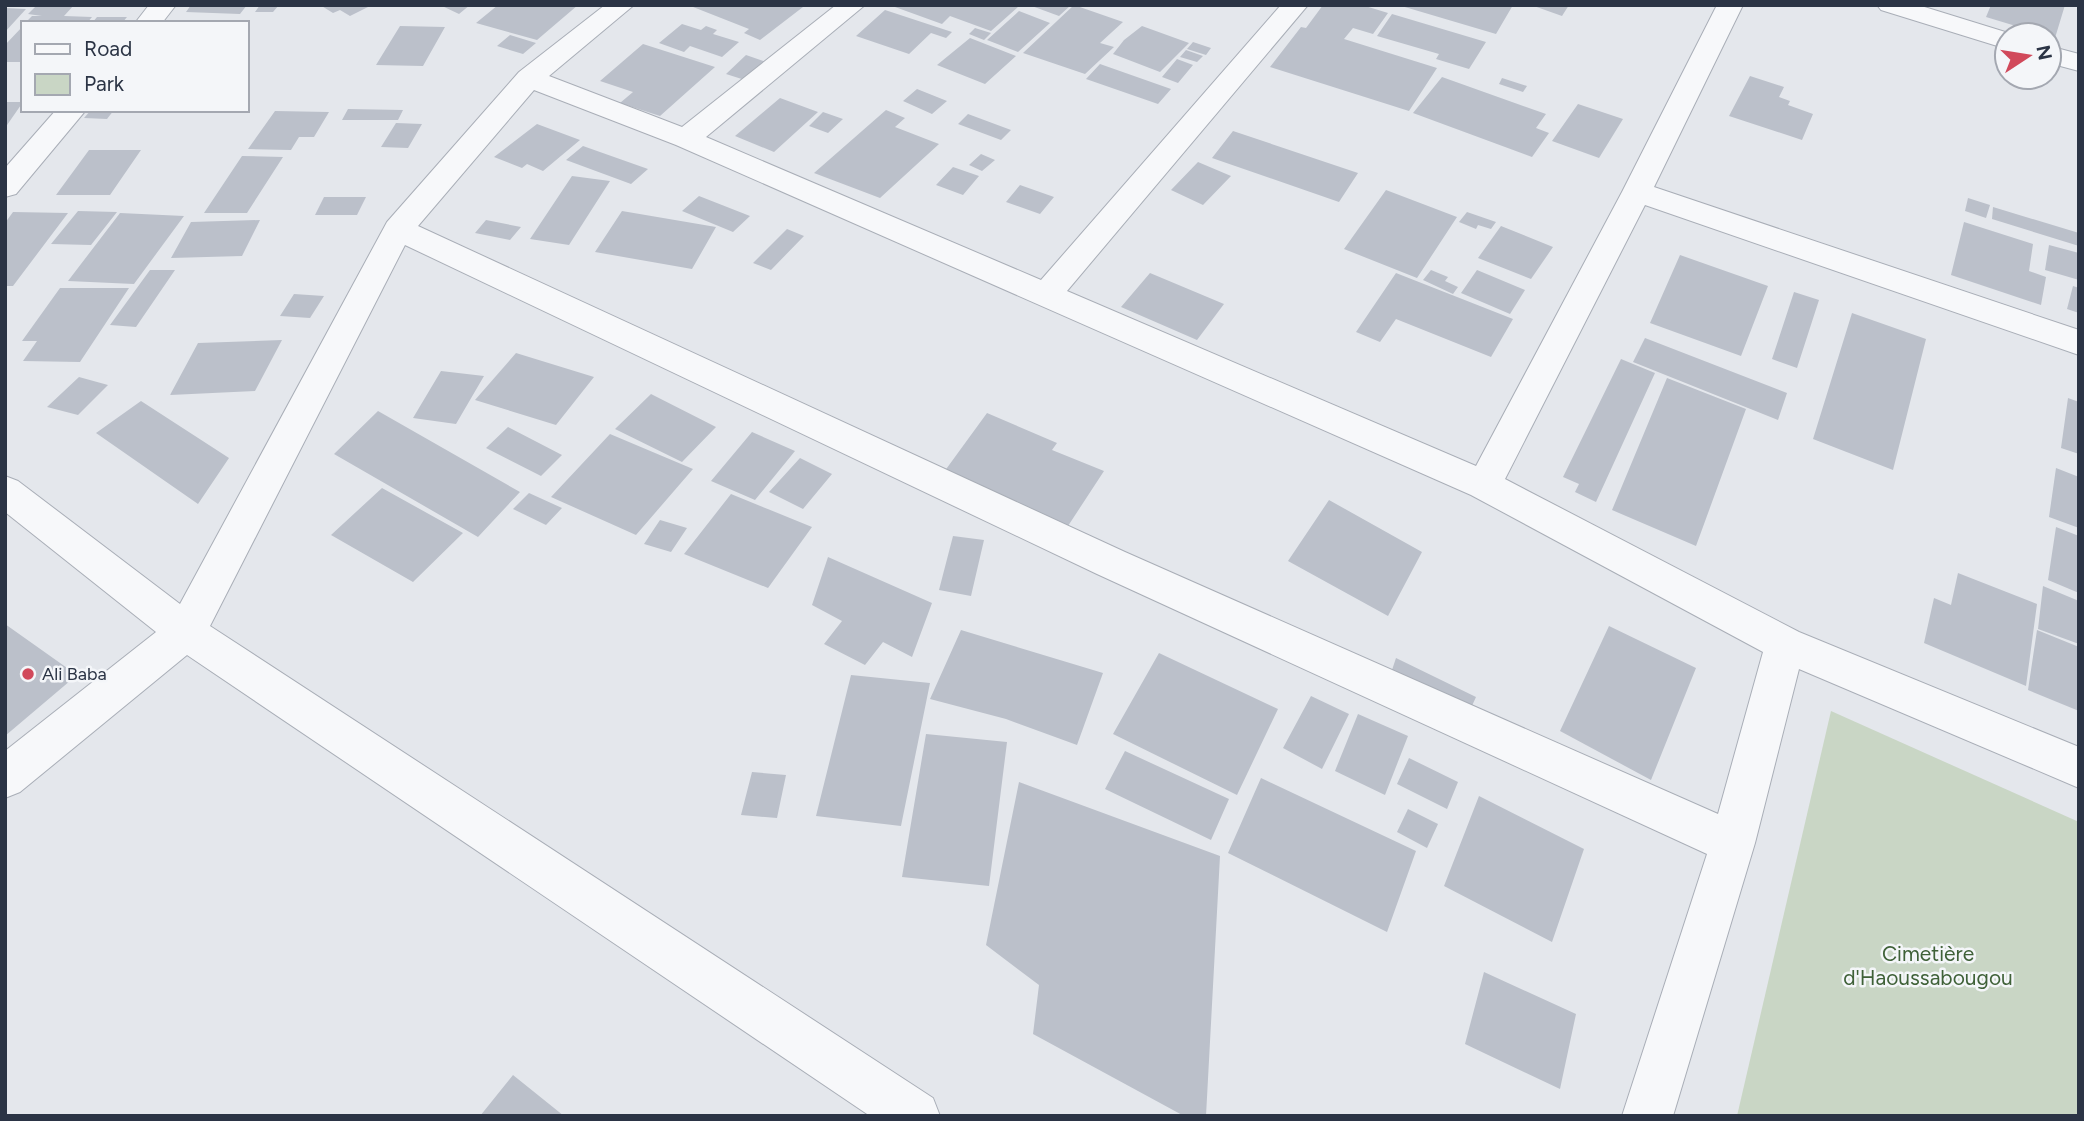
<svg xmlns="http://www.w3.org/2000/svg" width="2084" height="1121" viewBox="0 0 2084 1121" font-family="Figtree,sans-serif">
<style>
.green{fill:#c9d6c5}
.building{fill:#bbc0ca}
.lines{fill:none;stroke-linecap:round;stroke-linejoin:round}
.minor-casing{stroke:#a9aeb7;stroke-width:2}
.minor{fill:#f7f8fa;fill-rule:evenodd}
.poi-dot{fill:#d1495b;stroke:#f4f6f9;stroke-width:2.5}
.labels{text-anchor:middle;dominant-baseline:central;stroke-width:5;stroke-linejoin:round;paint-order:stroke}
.poi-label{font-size:18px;fill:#2b3445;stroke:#f4f6f9;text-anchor:start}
.near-park-label{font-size:21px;fill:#3f6138;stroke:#f4f6f9}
</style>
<rect width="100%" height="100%" fill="#e4e7ec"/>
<!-- green -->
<path class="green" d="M1831,711L2079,822V1116H1737Z"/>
<!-- building -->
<path class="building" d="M37,5H74L64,16L92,17L87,23H25L32,16H42L28,14Z
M191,5H247L240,14L186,12Z
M260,5H279L273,12H255Z
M320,5H372L350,16L340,10L333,13Z
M440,5H470L459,14Z
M498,5H578L537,40L476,23Z
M688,5H798L803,7L760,40L744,33L749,29Z
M897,5H1015L1019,6L991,31L950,16L942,24L895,7Z
M1029,5H1071L1059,16Z
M1074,5L1123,22L1100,43L1114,47L1085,74L1023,53Z
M1323,5H1362L1388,13L1373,34L1353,28L1344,39L1437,68L1409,111L1270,67L1301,27L1306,28Z
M1398,5H1513L1496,34Z
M1531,5H1569L1562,16Z
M1991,5H2065L2055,38L1986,17Z
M5,8L26,9L5,32Z
M885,10L952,32L946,38L931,33L909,54L856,36Z
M1019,11L1050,23L1018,52L987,40Z
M1392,14L1486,42L1469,69L1436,59L1439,54L1377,36Z
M97,17H127L122,23H92Z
M682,24L701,30L706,26L717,30L713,34L739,42L722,57L690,46L684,52L659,43Z
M23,26V62H5V45Z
M400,26L445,27L423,66L376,65Z
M1142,26L1189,43L1160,72L1113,54L1124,40Z
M975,28L991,33L984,40L969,34Z
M510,35L536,43L523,54L497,46Z
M970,38L1016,56L985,84L937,65Z
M1193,42L1211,48L1206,55L1187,49Z
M643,44L715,67L660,116L620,103L633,92L600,81Z
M1186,50L1203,56L1197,62L1180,57Z
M746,55L769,63L748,81L726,74Z
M1177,59L1193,65L1178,83L1162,77Z
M1100,64L1171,89L1158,104L1086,79Z
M1750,76L1784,87L1779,97L1790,101L1788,105L1813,114L1802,140L1729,116Z
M1442,77L1546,114L1536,128L1549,133L1532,157L1413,113Z
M1502,78L1527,86L1523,92L1499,84Z
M917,89L947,101L932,114L903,101Z
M780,98L818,112L774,152L735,136Z
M5,102H23L5,128Z
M1578,104L1623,119L1599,158L1552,141Z
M348,109L403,110L398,120H342Z
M91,110H114L107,119L84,118Z
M886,110L905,118L895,127L939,144L880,198L814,173Z
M275,111L329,112L314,137H299L291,150L248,149Z
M823,112L843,119L828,133L809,126Z
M968,114L1011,130L1001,140L958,124Z
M396,123L422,124L408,148L381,147Z
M537,124L580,140L543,171L527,164L522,168L494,157Z
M1233,131L1358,173L1339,202L1212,158Z
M583,146L648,169L631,184L566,160Z
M89,150H141L110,195H56Z
M981,154L995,160L982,171L969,165Z
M242,156L283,157L247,213H204Z
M1198,162L1231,176L1203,205L1171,190Z
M953,167L979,176L963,195L936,185Z
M572,176L610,181L569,245L530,239Z
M1020,185L1054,197L1040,214L1006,202Z
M1386,190L1457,217L1417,278L1344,249Z
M699,196L750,216L733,232L682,211Z
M324,197H366L357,215H315Z
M1968,198L1990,205L1986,218L1965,211Z
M1993,207L2079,233V246L1992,219Z
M78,211L117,212L91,245L51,244Z
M622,211L716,227L692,269L595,252Z
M13,212L68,213L13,286H5V223Z
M1467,212L1496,222L1491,229L1478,225L1476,229L1459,222Z
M120,213L184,216L134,284L68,281Z
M260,220L242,256L171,258L191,222Z
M486,220L521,227L510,240L475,233Z
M1964,222L2033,244L2029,271L2046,277L2041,305L1951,275Z
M1501,226L1553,247L1531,279L1478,258Z
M787,229L804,236L771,270L753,263Z
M2049,245L2079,253V280L2045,270Z
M1680,255L1768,286L1741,356L1650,323Z
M150,270H175L136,327L110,325Z
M1431,270L1448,277L1445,281L1458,287L1453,294L1423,280Z
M1477,270L1525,290L1510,314L1461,293Z
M1150,273L1224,304L1197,340L1121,307Z
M1396,273L1513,319L1491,357L1396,319L1380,342L1356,332Z
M2073,286L2079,288V313L2067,309Z
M60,288H129L80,362L23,361L37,341H22Z
M1794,292L1819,300L1797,368L1772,359Z
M294,294L324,296L310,318L280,316Z
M1852,313L1926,339L1893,470L1813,439Z
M1645,338L1787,393L1778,420L1633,362Z
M282,340L255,391L170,395L198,343Z
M516,353L594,377L556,425L475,400Z
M1621,359L1655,373L1596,502L1575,492L1579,484L1563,477Z
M441,371L484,376L456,424L413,418Z
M79,377L108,385L78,415L47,407Z
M1667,378L1746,409L1696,546L1612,510Z
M651,394L716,427L682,462L615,429Z
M2068,398L2079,402V454L2061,448Z
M141,401L229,458L198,504L96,433Z
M378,411L520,492L478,537L334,454Z
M987,413L1057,443L1052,450L1104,471L1068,526L944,472Z
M508,427L562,455L541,476L486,448Z
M752,432L795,451L755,500L711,481Z
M610,434L693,469L636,535L551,497Z
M800,458L832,474L803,509L769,492Z
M2056,468L2079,477V528L2049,517Z
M382,488L463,533L413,582L331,535Z
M529,493L562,508L546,525L513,509Z
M731,494L812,527L768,588L684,554Z
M1329,500L1422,552L1388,616L1288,561Z
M660,520L687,528L671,552L644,544Z
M2056,527L2079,536V593L2048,580Z
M953,536L984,540L971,596L939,590Z
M828,557L932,603L912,657L883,642L865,665L824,644L842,621L812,605Z
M1958,573L2037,604L2026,686L1924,643L1934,598L1951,605Z
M2043,586L2079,601V644L2038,629Z
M5,624L77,675L5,736Z
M1609,626L1696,668L1651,780L1560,731Z
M961,630L1103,673L1077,745L1006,719L930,699Z
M2037,630L2079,647V711L2028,690Z
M1159,653L1278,709L1237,795L1113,734Z
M1396,658L1476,697L1466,719L1388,682Z
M851,675L930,683L901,826L816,816Z
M1311,696L1349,714L1322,769L1283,748Z
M1358,714L1408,736L1385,795L1335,771Z
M926,734L1007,742L989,886L902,877Z
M1125,751L1229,799L1211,840L1105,789Z
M1409,758L1458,782L1447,809L1397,784Z
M752,772L786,775L777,818L741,815Z
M1261,778L1416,851L1387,932L1228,853Z
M1019,782L1220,856L1206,1116H1184L1033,1034L1039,985L986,945Z
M1479,796L1584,849L1552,942L1444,886Z
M1408,809L1438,824L1427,848L1397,832Z
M1484,972L1576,1014L1560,1089L1465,1044Z
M513,1075L564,1116H480Z"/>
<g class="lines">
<defs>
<path id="minor" d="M149,5H176L162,23H135Z
M605,5H634L549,76L682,127L836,5H865L706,137L1041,280L1281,5H1308L1067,291L1476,466L1622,192L1717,5H1743L1654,187L2079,330V355L1645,205L1505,479L1799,632L2079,747V788L1799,669L1755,843L1673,1116H1622L1707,854L1097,574L405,245L210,626L933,1098L940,1116H870L187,655L20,792L5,798V751L156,632L5,512V476L18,481L180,604L387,222L519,72ZM534,90L676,145L1471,495L1763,652L1718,814L1125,552L418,226Z
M1877,5H1918L2015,35H2007V49L1881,10Z
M2049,46L2079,54V71L2049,63Z
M56,110H86L16,194L5,197V168Z"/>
</defs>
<!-- minor casing -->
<use href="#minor" class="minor-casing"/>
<!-- minor -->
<use href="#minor" class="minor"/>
</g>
<!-- markers -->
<circle class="poi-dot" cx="28" cy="674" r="7"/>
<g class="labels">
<!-- poi labels -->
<g class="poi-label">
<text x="42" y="674">Ali Baba</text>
</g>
<!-- near-park labels -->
<g class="near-park-label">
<text x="1928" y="953">Cimetière<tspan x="1928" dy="24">d'Haoussabougou</tspan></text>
</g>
</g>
<!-- border -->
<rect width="2084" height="1121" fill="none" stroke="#2b3445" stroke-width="14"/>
<!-- legend -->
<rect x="21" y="21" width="228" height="91" fill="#f4f6f9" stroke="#a4a8b1" stroke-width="2"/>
<rect x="35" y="44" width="35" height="10" fill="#f7f8fa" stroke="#a4a8b1" stroke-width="2"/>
<text x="84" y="56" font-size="21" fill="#2b3445">Road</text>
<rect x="35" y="74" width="35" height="21" fill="#c9d6c5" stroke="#a4a8b1" stroke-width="2"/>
<text x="84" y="91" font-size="21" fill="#2b3445">Park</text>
<!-- north arrow -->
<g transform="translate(2028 56) rotate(78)"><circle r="33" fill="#f4f6f9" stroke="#a4a8b1" stroke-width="2"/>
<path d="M0-5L12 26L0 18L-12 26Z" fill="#d1495b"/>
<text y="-10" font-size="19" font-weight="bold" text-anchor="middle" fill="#2b3445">N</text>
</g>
</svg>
